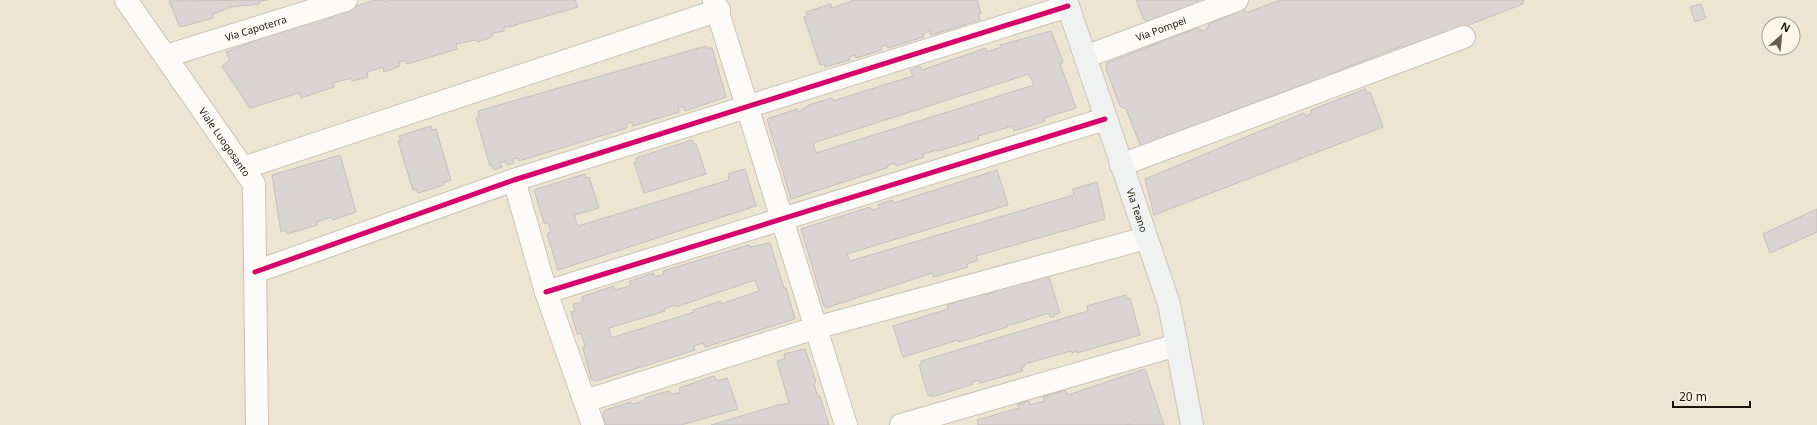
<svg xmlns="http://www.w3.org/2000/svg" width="1817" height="425" viewBox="0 0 1817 425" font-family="'Noto Sans',sans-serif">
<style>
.building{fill:#dad4d2;stroke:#c5bfbd;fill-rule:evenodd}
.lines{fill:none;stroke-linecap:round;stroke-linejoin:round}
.street-casing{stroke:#cbc3b5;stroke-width:24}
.secondary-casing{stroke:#cbc3b5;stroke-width:24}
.street{stroke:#fcfbf8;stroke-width:22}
.secondary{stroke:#eff2f0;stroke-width:22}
.cycleway-casing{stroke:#fef7e9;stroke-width:8}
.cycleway{stroke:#d6006c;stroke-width:5}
.labels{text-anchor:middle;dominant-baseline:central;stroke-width:3;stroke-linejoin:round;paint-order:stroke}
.street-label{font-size:10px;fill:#191307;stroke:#fef7e9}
</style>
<rect width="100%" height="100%" fill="#eee4d2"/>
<!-- building -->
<path class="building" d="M268,0L260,1L259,4L231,7L213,14V18L180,27L169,1Z
M375,0H385V2L391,0H575L578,7L515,25V26L504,27V31L493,33L492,37L478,42L476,40L456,44L457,49L407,64L406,60L399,62L400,66L384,72L383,67L367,72L368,77L352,81L351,78L333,83L334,87L301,98L299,93L250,108L222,66L230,60L226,52L273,34L310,23L309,20L317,18L318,23L332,18L331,14Z
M854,0H977L981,14H978L980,20L931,35L929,31L923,34L924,37L888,48L886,45L881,47L882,50L856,58L855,55L849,57L850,60L825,67L824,64L820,65L804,17L807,16L806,12L831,4L832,8Z
M1136,0H1198L1200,5L1148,24L1146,20H1144Z
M1280,0H1524L1523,4L1403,50L1402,46L1339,70V74L1279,97L1278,94L1141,147L1126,109L1120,106L1106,69L1107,63L1197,28L1204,31L1207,29L1209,24L1244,9L1246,13Z
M1701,4L1706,18L1695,22L1690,7Z
M1051,31L1063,62L1060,64L1076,108L1044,118L1045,121L1014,131L1013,126L978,136L979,139L938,151L937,150L923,154L924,157L896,166L895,163L887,166V168L791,199L767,119L797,109L799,112L809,105L832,98L833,101L913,76L910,70L920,66L922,70L986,48L987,52L1001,47L1000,45ZM1029,74L1034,85L816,153L813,143Z
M706,46L707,48H712L726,97L685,111L683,106L678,108L679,112L633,126L632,122L626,124L627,128L519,161L518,158L513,159L514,163L507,165L505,161L500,163L502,167L494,170L492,166H490L476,118L479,117L478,111Z
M1365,89L1367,93L1370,92L1383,127L1154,215L1145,179L1304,113L1306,116L1312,113L1311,110Z
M431,126L432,130L436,129L451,180L443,183L444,185L418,193L416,189L413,190L398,141L401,140L399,136Z
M692,140L694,144H696L706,174L644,193L634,162H637L636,158Z
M340,155L356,212L333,220L331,217L317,222V225L287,234L286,230L281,232L272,175Z
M745,169L756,206L558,270L547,234L551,232L548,223H544L534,190L585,174L586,178L589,177L599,208L574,215L578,226L729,180L728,174Z
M997,170L1008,205L847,254L850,261L1074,195L1073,189L1097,182L1105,219L976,256L978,260L967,264L968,267L934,277L932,273L826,308L824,306L801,229L870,207L873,210L879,208L878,205L892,200L894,203Z
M1817,209V232L1770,253L1763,234Z
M770,243L784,288H786L795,319L705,347L703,343L694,346L695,350L596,381L591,379L583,348L585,346L581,333L577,334L571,312L575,311L573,304L583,302L582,297L613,286L615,290L630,286V281L653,273L655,277L664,274L663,271L749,245L750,247ZM755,280L759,291L721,304V301L693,310L694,312L611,338L609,328L665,311L664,309L675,305L676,307Z
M1045,274L1046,278L1049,277L1060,313L1053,315L1054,317H1050L1049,313L1011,325L1010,324L1007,325V327L959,342L958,340L903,357L893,326L948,309L947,305L985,293L986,295L1000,290L999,289Z
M1126,295L1127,299L1130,298L1140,335L1077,353L1076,351L1072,353L1071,351L1024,364L1025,366L1021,367L1023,371L980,383L979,380L972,382L973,384L932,397V395L928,396L919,365L921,364V361L1088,311L1087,306Z
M805,349L816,382L814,384L818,397L820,396L829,425H711L781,404L782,405L789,403L777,361L785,359L784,354Z
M1145,369L1164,425H1131V424L1125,425H978L977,420L1019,408L1017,405L1029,401L1030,405L1044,401L1043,397L1065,390L1068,395Z
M714,376L717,381L727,378L738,409L681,425H606L603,415L605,410L631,402L634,404L643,401L645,398L668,391L672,394L680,393L679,388Z"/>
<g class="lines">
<defs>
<g id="street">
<path id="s1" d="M126,0L254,184L257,425"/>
<path d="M714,0L846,425"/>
<path id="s2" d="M166,56L346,0"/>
<path id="s3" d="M1085,57L1237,0"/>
<path d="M1121,165L1464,37"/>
<path d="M243,168L719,10"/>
<path d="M514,180L546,292L593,425"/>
<path d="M255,272L514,180L1068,6"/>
<path d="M546,292L1105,119"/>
<path d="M585,401L815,328L1146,238"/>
<path d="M901,425L1177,345"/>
</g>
<g id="secondary">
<path id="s4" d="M1066,0L1169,304L1192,425"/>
</g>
</defs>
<!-- street casing -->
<use href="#street" class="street-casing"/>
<!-- secondary casing -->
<use href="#secondary" class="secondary-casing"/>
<!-- street -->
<use href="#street" class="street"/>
<!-- secondary -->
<use href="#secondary" class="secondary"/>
<defs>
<path id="cycleway" d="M255,272L514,180L1068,6
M546,292L1105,119"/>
</defs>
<!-- cycleway casing -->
<use href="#cycleway" class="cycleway-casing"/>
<!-- cycleway -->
<use href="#cycleway" class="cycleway"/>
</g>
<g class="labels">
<!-- street labels -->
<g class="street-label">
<text stroke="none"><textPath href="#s2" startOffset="94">Via Capoterra</textPath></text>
<text stroke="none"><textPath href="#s3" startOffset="81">Via Pompei</textPath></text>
<text stroke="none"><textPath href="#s1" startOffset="173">Viale Luogosanto</textPath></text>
<text stroke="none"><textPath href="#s4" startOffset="222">Via Teano</textPath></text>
</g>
</g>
<!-- north arrow -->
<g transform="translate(1781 36) rotate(27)"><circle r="19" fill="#fef7e9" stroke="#a29c8f"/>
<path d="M0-3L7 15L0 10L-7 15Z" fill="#645c4e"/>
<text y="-6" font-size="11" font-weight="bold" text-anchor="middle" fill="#191307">N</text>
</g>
<!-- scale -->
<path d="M1673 401v6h77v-6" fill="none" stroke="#191307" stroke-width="2"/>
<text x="1679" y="401" font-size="12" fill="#191307" stroke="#fef7e9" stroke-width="3" paint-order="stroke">20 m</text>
</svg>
